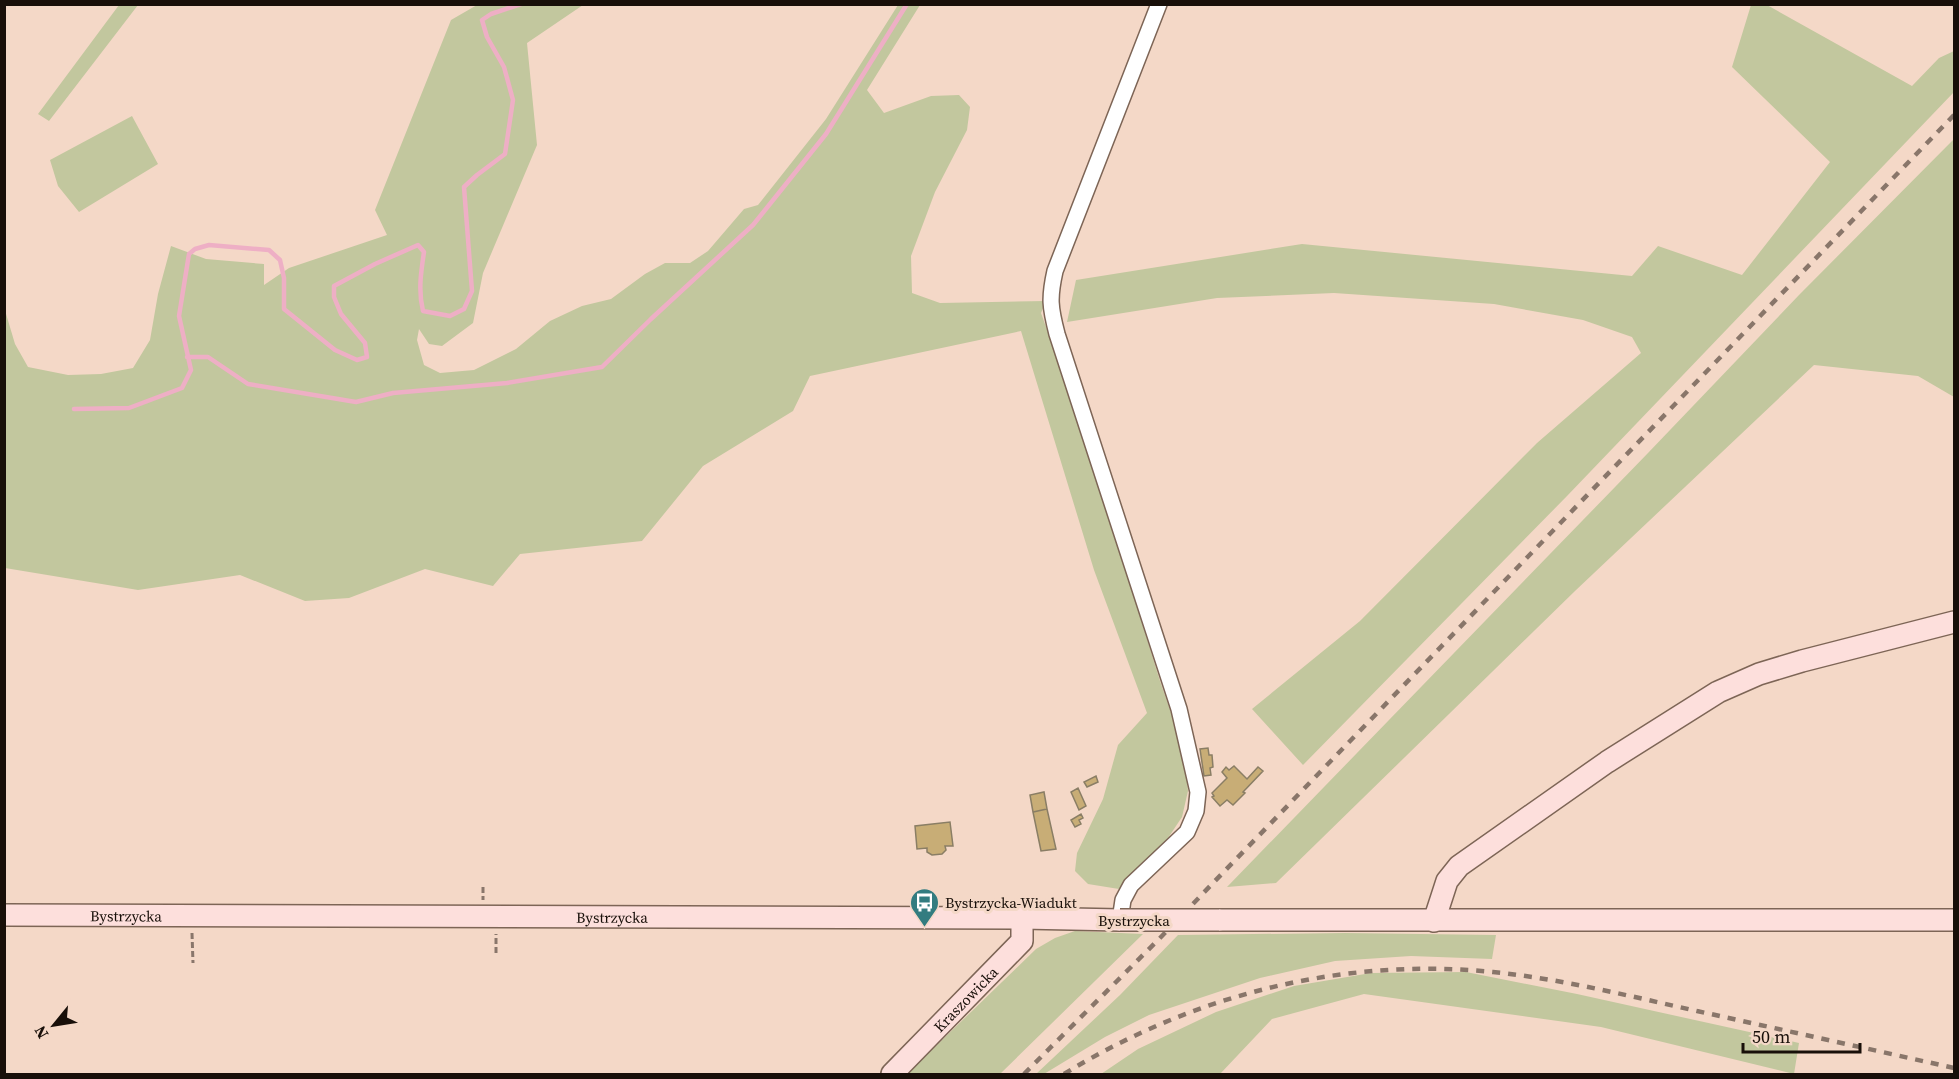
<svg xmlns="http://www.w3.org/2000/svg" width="1959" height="1079" viewBox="0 0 1959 1079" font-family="'Source Serif 4',serif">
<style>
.green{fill:#c2c79e}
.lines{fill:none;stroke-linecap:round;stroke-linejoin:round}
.stream{stroke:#eeafc5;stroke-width:4.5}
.building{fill:#c8ad76;stroke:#8a7e65;stroke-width:1.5}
.street-casing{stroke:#7d6556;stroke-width:18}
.secondary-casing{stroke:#7d6556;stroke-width:24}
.path{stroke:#89766b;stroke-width:3;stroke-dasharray:6 3;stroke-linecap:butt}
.street{stroke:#fff;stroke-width:15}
.secondary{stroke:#fddfdc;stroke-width:21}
.rail{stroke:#89766a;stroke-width:4.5;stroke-dasharray:8 8;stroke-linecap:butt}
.secondary-bridge-casing{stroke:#7d6556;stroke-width:24;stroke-linecap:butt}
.secondary-bridge{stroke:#fddfdc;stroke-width:21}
.labels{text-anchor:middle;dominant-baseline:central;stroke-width:6;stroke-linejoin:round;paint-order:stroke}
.poi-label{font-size:15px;fill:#180f09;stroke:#f4d8c7;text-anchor:start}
.street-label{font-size:15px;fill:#180f09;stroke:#f4d8c7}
</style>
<rect width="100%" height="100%" fill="#f4d8c7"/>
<!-- green -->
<path class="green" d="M119,5H138L49,121L38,114Z
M477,5H583L527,43L537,145L483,273L473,323L442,346L429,344L419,329L417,340L424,365L440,373L474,370L516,349L550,321L582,306L611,299L645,274L665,263H690L708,251L744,209L758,205L826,119L898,5H920L867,90L884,113L931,96L959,95L970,107L967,130L935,192L911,256L912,293L940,303L1046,301L1041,313L1077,413L1160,681L1184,750L1188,791L1182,817L1166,841L1119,889L1088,884L1075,871L1077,853L1103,799L1118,745L1147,713L1094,570L1021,331L810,376L793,411L703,466L642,541L520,554L493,586L425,569L349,598L305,601L240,575L138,590L5,568L4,307L15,344L28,367L68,375L101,374L133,368L150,340L158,294L171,246L206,259L264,264V285L289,268L387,235L375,210L451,20Z
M1751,5H1767L1912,86L1939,58L1954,51V92L1567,496L1303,765L1252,709L1360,621L1537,443L1641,353L1632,337L1583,320L1494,304L1334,293L1217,298L1067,322L1076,280L1302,244L1632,276L1658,246L1742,275L1830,162L1732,67Z
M132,116L158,164L79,212L58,186L50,160Z
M1954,139V397L1918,376L1814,365L1575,591L1276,883L1227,887L1648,453L1799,295Z
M1075,931L1143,934L1000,1074H907L1036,949L1055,938Z
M1345,933L1496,935L1492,959L1411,956L1335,961L1260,978L1149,1015L1105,1037L1044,1074H1036L1120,995L1178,935Z
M1466,972L1577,994L1799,1043L1794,1074L1601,1027L1364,994L1272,1019L1220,1074H1101L1138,1049L1216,1012L1294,986L1371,973Z"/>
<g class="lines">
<!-- stream -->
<path class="stream" d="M187,357H208L248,384L356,402L393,393L507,383L602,367L651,319L753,225L826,134L907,4
M74,409L129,408L182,388L191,370L179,316L189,254L195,249L209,245L269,250L280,260L284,278V309L335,350L357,360L367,357L365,343L341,314L334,297V286L375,264L418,245L424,252C421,272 418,291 423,311L450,316L464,309L472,291L464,187L477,175L505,154L513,100L504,67L487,37L482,20L491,14L521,4"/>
</g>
<!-- building -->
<path class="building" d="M1208,748L1209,755H1212L1213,767L1210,768L1211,775L1204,776L1200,749Z
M1234,766L1247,779L1258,767L1263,771L1243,792L1245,793L1233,805L1227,800L1220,806L1212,797L1214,796L1212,793L1227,778L1222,772L1226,767L1229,770Z
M1096,776L1098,782L1087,787L1084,782Z
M1078,788L1086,806L1079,810L1071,792Z
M1044,792L1047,809L1033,812L1030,795Z
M1047,809L1056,849L1041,851L1033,812Z
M1081,814L1083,818L1079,820L1081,824L1075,827L1071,820Z
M950,822L953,846H945L946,850L942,854L932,855L927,852V848L917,849L915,826Z"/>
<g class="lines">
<defs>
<path id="street" d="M1120,920L1123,900L1131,885L1187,832L1196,811L1198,792L1179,709L1057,334C1050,307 1049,298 1055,271L1159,4"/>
<g id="secondary">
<path id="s1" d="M4,915L1022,918L1120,920"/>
<path d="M1219,920H1954"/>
<path d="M1434,921L1447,881L1459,866L1607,762L1718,692L1759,674L1802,661L1954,622"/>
<path id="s2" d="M892,1074L1022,941V918"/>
</g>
</defs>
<!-- street casing -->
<use href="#street" class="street-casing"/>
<!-- secondary casing -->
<use href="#secondary" class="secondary-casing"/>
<!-- path -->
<path class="path" d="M483,887V900
M192,933L193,963
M496,953V934"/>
<!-- street -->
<use href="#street" class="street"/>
<!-- secondary -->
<use href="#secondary" class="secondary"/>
<!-- rail -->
<path class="rail" d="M1024,1074L1160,938L1954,115
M1064,1074C1193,995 1341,957 1493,972C1562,979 1629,996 1697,1011C1783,1030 1869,1049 1954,1068"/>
<defs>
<path id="secondary-bridge" d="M1120,920H1219"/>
</defs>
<!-- secondary-bridge casing -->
<use href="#secondary-bridge" class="secondary-bridge-casing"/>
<!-- secondary-bridge -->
<use href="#secondary-bridge" class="secondary-bridge"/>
</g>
<!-- icons -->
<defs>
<symbol id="bus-pin" viewBox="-11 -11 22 30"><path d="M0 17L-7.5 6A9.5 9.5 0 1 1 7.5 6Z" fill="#337c80" stroke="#f4d8c7"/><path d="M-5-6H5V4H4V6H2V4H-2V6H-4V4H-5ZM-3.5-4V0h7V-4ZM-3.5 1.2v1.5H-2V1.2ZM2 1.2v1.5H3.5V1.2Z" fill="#fff"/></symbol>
</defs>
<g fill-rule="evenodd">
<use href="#bus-pin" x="908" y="886" width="33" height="45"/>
</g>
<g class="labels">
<!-- poi labels -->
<g class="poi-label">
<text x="945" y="902">Bystrzycka-Wiadukt</text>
</g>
<!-- street labels -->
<g class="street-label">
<text stroke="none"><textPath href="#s1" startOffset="122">Bystrzycka</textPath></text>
<text stroke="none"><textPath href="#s1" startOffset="608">Bystrzycka</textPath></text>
<text x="1134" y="920">Bystrzycka</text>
<text stroke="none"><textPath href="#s2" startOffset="105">Kraszowicka</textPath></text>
</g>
</g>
<!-- border -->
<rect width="1959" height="1079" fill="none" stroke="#180f09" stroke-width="12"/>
<!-- north arrow -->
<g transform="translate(54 1025) rotate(240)" stroke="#f4d8c7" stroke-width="4.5" paint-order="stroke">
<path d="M0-4.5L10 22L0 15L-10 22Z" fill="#180f09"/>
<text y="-9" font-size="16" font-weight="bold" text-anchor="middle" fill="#180f09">N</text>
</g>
<!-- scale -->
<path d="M1743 1043v9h117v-9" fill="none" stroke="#180f09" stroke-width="3"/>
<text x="1752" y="1043" font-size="18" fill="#180f09" stroke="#f4d8c7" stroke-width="4.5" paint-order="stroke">50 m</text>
</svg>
